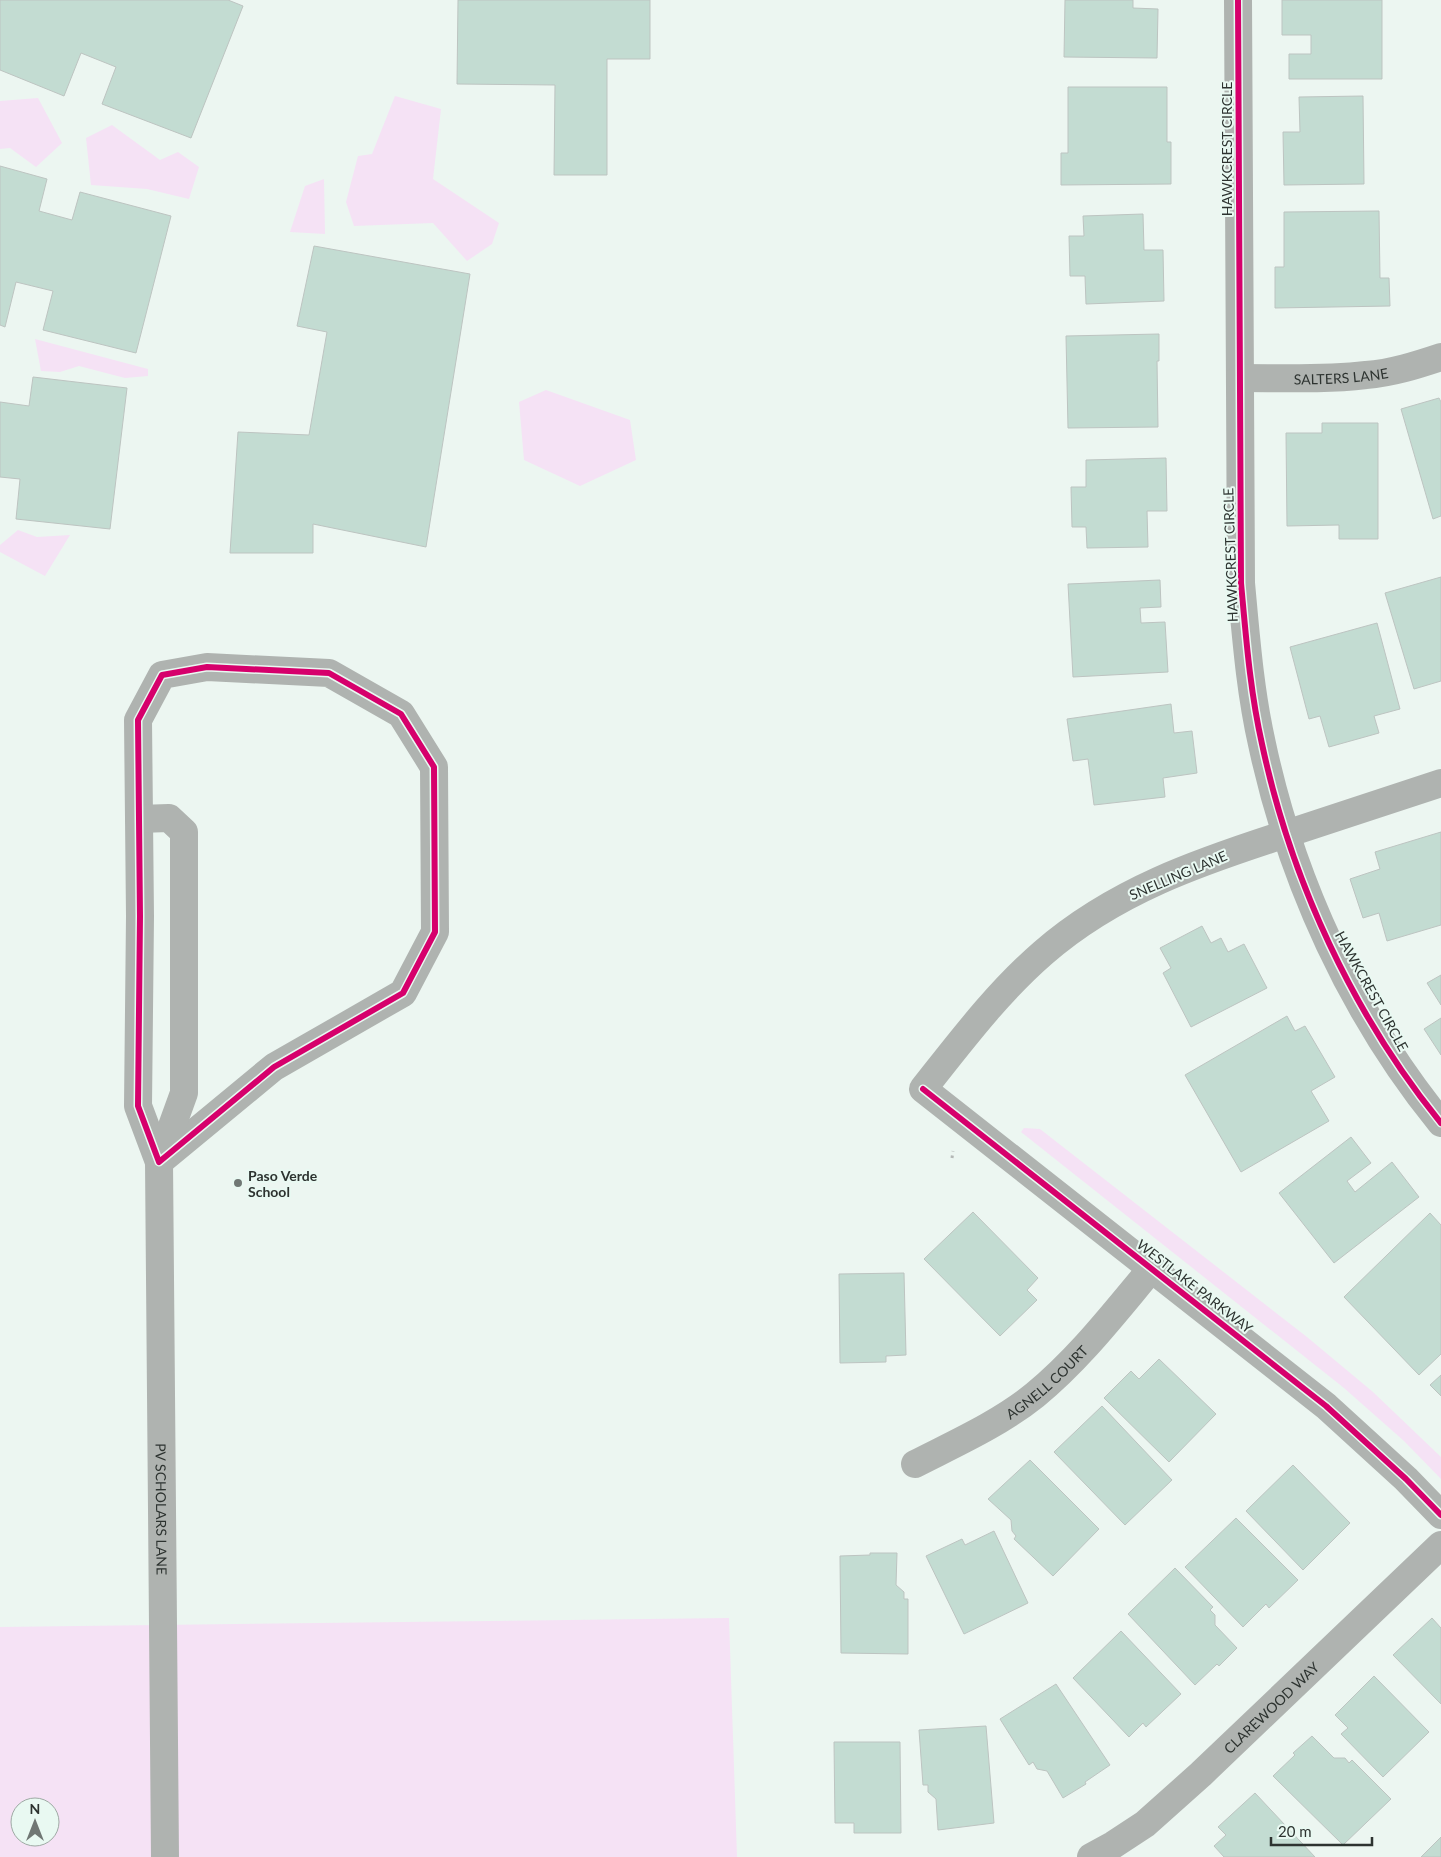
<svg xmlns="http://www.w3.org/2000/svg" width="1441" height="1857" viewBox="0 0 1441 1857" font-family="Lato,sans-serif">
<style>
.green{fill:#f5e2f5;fill-rule:evenodd}
.building{fill:#c3dcd2;stroke:#bdc4c1}
.lines{fill:none;stroke-linecap:round;stroke-linejoin:round}
.path{stroke:#b3b7b5;stroke-width:3;stroke-dasharray:2.5 4;stroke-linecap:butt}
.street{stroke:#afb3b0;stroke-width:28}
.cycleway-casing{stroke:#e9f9f2;stroke-width:9}
.cycleway{stroke:#d6006c;stroke-width:6}
.poi-dot{fill:#707774;stroke:#e9f9f2;stroke-width:2}
.labels{text-anchor:middle;dominant-baseline:central;stroke-width:4;stroke-linejoin:round;paint-order:stroke}
.street-label{font-size:14px;fill:#2d3330;stroke:#e9f9f2}
.poi-label{font-size:14px;font-weight:bold;fill:#2d3330;stroke:#e9f9f2;text-anchor:start}
</style>
<rect width="100%" height="100%" fill="#ecf6f1"/>
<!-- green -->
<path class="green" d="M395,96L441,109L433,179L499,223L492,244L467,261L433,223L354,226L346,202L358,156L372,154Z
M38,98L62,143L36,167L10,148L0,149V101Z
M112,125L160,160L178,152L199,167L189,199L147,189L91,185L86,138Z
M324,179L325,234L290,232L305,186Z
M35,339L148,369V376L125,378L79,366L60,372L41,371Z
M546,390L630,420L636,460L580,486L524,460L519,402Z
M18,530L37,537L70,535L45,576L0,552V545Z
M1024,1128L1040,1129L1307,1337L1373,1392L1441,1457V1479L1404,1441L1344,1388L1021,1132Z
M729,1618L737,1857H0V1627ZM20,1807H50V1837H20Z"/>
<!-- building -->
<path class="building" d="M0,0H228L243,6L191,138L102,104L116,67L81,53L64,96L0,70Z
M458,0H650V59H607V175H554L555,85L457,84Z
M1065,0H1133V8L1158,9L1157,58L1064,57Z
M1282,0H1382V79H1289V54H1311V35H1282Z
M1068,87H1167V142H1171V184L1061,185V153H1068Z
M1363,96L1364,184L1284,185L1283,132H1300L1299,97Z
M0,166L47,179L39,211L72,220L80,192L171,216L136,353L43,330L53,291L16,282L5,327L0,325Z
M1379,211L1380,278H1389L1390,306L1275,308V267H1284V212Z
M1143,214L1144,250H1163L1164,301L1086,304L1085,276H1070L1069,236H1084L1083,216Z
M314,246L470,274L426,547L313,524V553H230L238,432L309,435L327,332L297,326Z
M1159,334V361H1157L1158,427L1068,428L1066,336Z
M33,377L127,388L110,529L16,519L20,479L0,477V402L29,406Z
M1439,398L1441,402V516L1433,519L1401,409Z
M1322,423H1378V539H1339V525L1287,526L1286,433H1322Z
M1166,458L1167,511H1147L1148,547L1087,548L1086,527H1072L1071,487H1086V460Z
M1441,577V681L1414,689L1385,593Z
M1160,580L1161,607L1140,608L1141,623L1165,622L1168,672L1073,677L1068,584Z
M1377,623L1400,709L1374,716L1379,733L1329,747L1320,716L1309,719L1290,647Z
M1171,704L1174,733L1192,731L1197,773L1163,778L1165,797L1094,805L1088,759L1073,761L1067,719Z
M1441,832V925L1387,941L1379,913L1363,918L1350,879L1380,869L1375,852Z
M1202,926L1211,943L1221,938L1228,952L1244,944L1267,988L1191,1027L1163,973L1171,968L1160,948Z
M1441,975V1005L1427,983Z
M1287,1016L1295,1031L1305,1026L1335,1077L1311,1091L1329,1121L1241,1172L1185,1075Z
M1441,1018V1055L1424,1029Z
M1351,1137L1371,1163L1347,1181L1355,1192L1392,1162L1419,1197L1334,1263L1279,1193Z
M973,1212L1038,1278L1027,1290L1037,1300L1000,1336L924,1259Z
M1430,1213L1441,1225V1354L1419,1375L1344,1297Z
M904,1273L906,1355L886,1356V1362L840,1363L839,1274Z
M1159,1359L1216,1414L1169,1462L1104,1398L1131,1371L1139,1379Z
M1441,1375V1396L1430,1385Z
M1102,1406L1172,1480L1125,1525L1054,1452Z
M1030,1460L1099,1529L1053,1576L1014,1539L1016,1536L1012,1531L1011,1520L988,1499Z
M1293,1465L1350,1523L1303,1570L1246,1511Z
M1236,1518L1298,1580L1269,1608L1266,1604L1243,1627L1185,1567Z
M994,1531L1028,1603L964,1634L926,1556L962,1539L965,1545Z
M870,1553H897L896,1585L904,1592V1599H908V1654L841,1653L840,1556L870,1555Z
M1175,1568L1213,1607L1210,1610L1215,1615V1625L1237,1648L1219,1666L1217,1664L1195,1685L1128,1614Z
M1432,1618L1441,1628V1704L1393,1655Z
M1121,1631L1181,1694L1146,1727L1143,1723L1129,1737L1073,1678Z
M1374,1676L1429,1732L1383,1777L1341,1734L1348,1728L1335,1715Z
M1056,1684L1110,1765L1085,1782L1086,1784L1063,1798L1047,1771L1037,1769L1033,1762L1029,1765L1000,1719Z
M986,1726L994,1823L938,1830L936,1799L928,1792V1785H923L919,1730Z
M1312,1736L1334,1758H1345L1349,1763L1352,1760L1391,1799L1343,1845L1273,1776L1295,1755L1293,1753Z
M834,1742H900L901,1833H854V1823H835Z
M1255,1793L1315,1857H1224L1214,1846L1226,1835L1218,1827Z
M1441,1837V1857H1421Z"/>
<g class="lines">
<!-- path -->
<path class="path" d="M952,1158L953,1151"/>
<!-- street -->
<g class="street">
<path d="M1238,0L1241,583C1246,637 1250,691 1262,744C1291,880 1353,1015 1441,1123"/>
<path id="s1" d="M1240,378C1282,378 1324,380 1366,375C1392,373 1417,365 1441,357"/>
<path d="M207,667L329,673L401,714L434,767L435,932L403,993L274,1067L159,1162L138,1106L140,916L138,720L162,675Z"/>
<path d="M1441,783C1389,800 1338,817 1286,834C1199,862 1114,891 1043,953C997,993 961,1041 923,1089L1326,1406L1406,1479L1441,1515"/>
<path id="s2" d="M139,819L169,818L184,832V1093L159,1162L165,1857"/>
<path id="s3" d="M915,1464C956,1443 999,1424 1035,1395C1080,1358 1115,1312 1152,1268"/>
<path id="s4" d="M1091,1857L1113,1845L1145,1824L1201,1774L1441,1545"/>
</g>
<defs>
<path id="cycleway" d="M1238,0L1241,583C1246,637 1250,691 1262,744C1291,880 1353,1015 1441,1123
M207,667L329,673L401,714L434,767L435,932L403,993L274,1067L159,1162L138,1106L140,916L138,720L162,675Z
M923,1089L1326,1406L1406,1479L1441,1515"/>
</defs>
<!-- cycleway casing -->
<use href="#cycleway" class="cycleway-casing"/>
<!-- cycleway -->
<use href="#cycleway" class="cycleway"/>
</g>
<!-- markers -->
<circle class="poi-dot" cx="238" cy="1183" r="5"/>
<g class="labels">
<!-- street labels -->
<g class="street-label">
<text transform="translate(1226 149) rotate(-90)">HAWKCREST CIRCLE</text>
<text stroke="none"><textPath href="#s1" startOffset="101">SALTERS LANE</textPath></text>
<text transform="translate(1230 555) rotate(-92)">HAWKCREST CIRCLE</text>
<text transform="translate(1178 875) rotate(-23)">SNELLING LANE</text>
<text transform="translate(1372 991) rotate(61)">HAWKCREST CIRCLE</text>
<text transform="translate(1195 1286) rotate(38)">WESTLAKE PARKWAY</text>
<text stroke="none"><textPath href="#s3" startOffset="156">AGNELL COURT</textPath></text>
<text stroke="none"><textPath href="#s2" startOffset="732">PV SCHOLARS LANE</textPath></text>
<text stroke="none"><textPath href="#s4" startOffset="235">CLAREWOOD WAY</textPath></text>
</g>
<!-- poi labels -->
<g class="poi-label">
<text x="248" y="1175">Paso Verde<tspan x="248" dy="16">School</tspan></text>
</g>
</g>
<!-- north arrow -->
<g transform="translate(35 1822)"><circle r="24" fill="#e9f9f2" stroke="#9eaaa4"/>
<path d="M0-4L9 19L0 12L-9 19Z" fill="#707774"/>
<text y="-8" font-size="14" font-weight="bold" text-anchor="middle" fill="#2d3330">N</text>
</g>
<!-- scale -->
<path d="M1271 1837v8h101v-8" fill="none" stroke="#2d3330" stroke-width="2.5"/>
<text x="1278" y="1837" font-size="15" fill="#2d3330" stroke="#e9f9f2" stroke-width="4" paint-order="stroke">20 m</text>
</svg>
